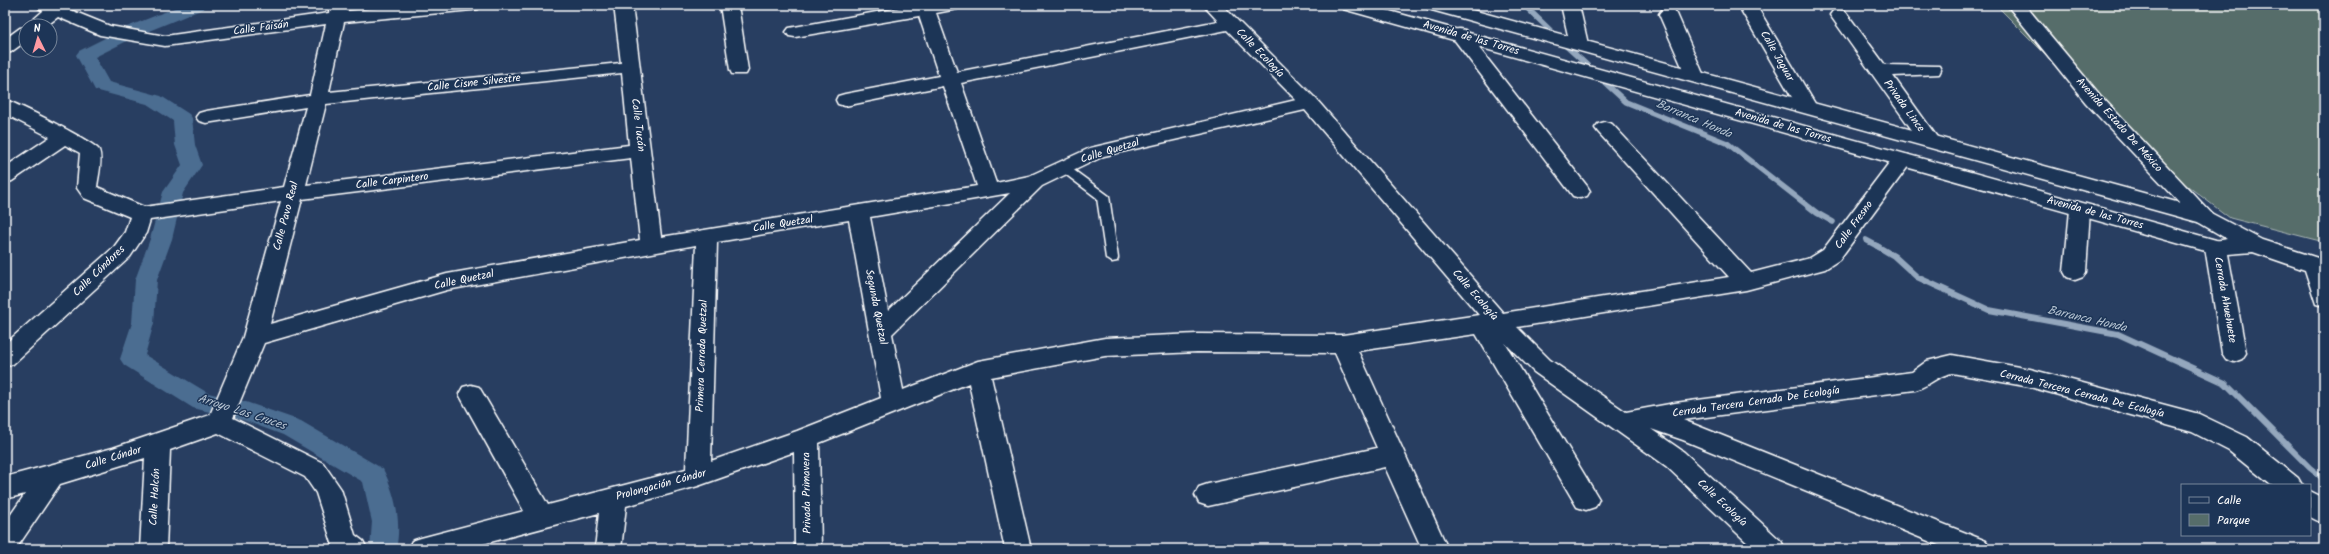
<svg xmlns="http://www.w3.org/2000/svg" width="2329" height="554" viewBox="0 0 2329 554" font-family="Kalam,sans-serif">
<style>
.green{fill:#566d6a;stroke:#aab6b4}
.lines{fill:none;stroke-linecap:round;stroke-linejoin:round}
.stream-far1{stroke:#94a7bd;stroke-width:5.5}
.stream{stroke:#94a7bd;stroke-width:6}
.canal{fill:#4c6d91;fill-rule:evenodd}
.service-casing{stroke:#fff;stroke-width:3}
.minor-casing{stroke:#fff;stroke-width:3}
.secondary-casing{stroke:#fff;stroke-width:3}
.service{fill:#1d3557;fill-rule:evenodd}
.minor{fill:#1d3557;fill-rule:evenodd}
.secondary{fill:#1d3557;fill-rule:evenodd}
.labels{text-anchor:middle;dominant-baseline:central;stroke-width:3;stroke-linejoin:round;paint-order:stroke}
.street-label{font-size:11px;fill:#fff;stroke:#1d3557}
.water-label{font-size:12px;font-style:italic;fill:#b7c5d3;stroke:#1d3557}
</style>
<rect width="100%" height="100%" fill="#283e61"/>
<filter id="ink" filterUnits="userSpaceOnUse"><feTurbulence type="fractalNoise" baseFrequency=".025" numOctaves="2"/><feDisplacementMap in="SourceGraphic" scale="8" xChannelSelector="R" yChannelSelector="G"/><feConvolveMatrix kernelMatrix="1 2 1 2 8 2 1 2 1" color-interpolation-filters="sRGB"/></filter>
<g filter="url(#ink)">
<!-- green -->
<path class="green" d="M1996,5H2324V242L2230,218L2144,153Z"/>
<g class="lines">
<!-- stream-far1 -->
<path class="stream-far1" d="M1524,5L1551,31
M1566,46L1587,65
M1603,81L1626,102L1727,143L1817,213L1833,222
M1866,240L1879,247"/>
<!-- stream -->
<path class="stream" d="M1877,246L1894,256L1917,277L1989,310L2118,334L2225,383L2310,468L2324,479"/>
<!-- canal -->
<path class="canal" d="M182,5H206L203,9L139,35L95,57L109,82L161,96L189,114L192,118L195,145L202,165L183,193L172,239L157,280L154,323L145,355L208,393L246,402L301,421L383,469C395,493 402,522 396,549H370L372,522L363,482L283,435L243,420L193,408L124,365L120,359L132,323L135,280L150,239L163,192L182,165L175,145L173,121L147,104L95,90L76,55L79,51L127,27Z"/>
<defs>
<path id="service" d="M1064,163L1109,196L1118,258L1117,261L1112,262L1106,258L1097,198L1060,170L1058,167L1060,164Z"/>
<path id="minor" d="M35,5H71L68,9L110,26L165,36L329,13L330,5H348L346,11L413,5H481L478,9L472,10L344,22L329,92L621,63L614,5H632L661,237L977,186L943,86L845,106L838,104L836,100L838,96L845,94L939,76L919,16L795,37L789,36L786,32L789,28L915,5H960L957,9L936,13L957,72L1218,21L1203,5H1222L1316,99L1503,313L1729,277L1598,132L1595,128L1598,124L1605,122L1612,124L1751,273L1810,258L1823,250L1895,155L1902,154L1909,155L1912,160L1909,165L1839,260L1825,269L1746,290L1517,327L1550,360L1626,412L1675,403L1912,372L1927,361L1952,355L2030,369L2199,414L2247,437L2298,478L2302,485H2271L2229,451L2192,432L2030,387L1952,373C1938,375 1929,386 1915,390L1683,420L1986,541L1990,549H1948L1683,440L1651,429L1684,452L1781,541L1785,549H1754L1666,466L1534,372L1505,343L1599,499L1595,507L1586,510L1577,507L1476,334L1358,351L1448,549H1422L1385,467L1208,506L1199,503L1195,495L1199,487L1208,484L1377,448L1335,353L1197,352L1105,356L991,377L1031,549H1005L969,383L819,443L821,549H795L794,452L698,486L626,506L621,549H595L599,513L464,549H408L412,541L421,538L524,511L459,394L463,387L471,385L479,387L548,505L686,469L696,245L447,290L264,343L233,418L323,463L341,489L355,535L363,541L367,549H334L316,493L305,477L218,433L170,450L166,549H140L145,458L60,484L16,549H5V523L25,494L5,499V477L113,448L210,415L243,337L281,201L150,220L146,233L130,257L13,364L5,367V344L114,247L125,232L130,217L84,198L77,188L80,153L65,145L12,181L5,183V167L50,137L5,114V100C17,103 96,143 99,150C103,160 98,177 97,187L144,207L284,187L306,107L206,123L199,121L196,117L199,113L206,111L310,95L326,24L165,46L100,35L58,17L46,26H26L43,11ZM1227,30L1296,100L1090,148L1029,176L996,183L961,83ZM622,73L629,145L306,185L326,104ZM1305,110L1479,315L1343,335L1197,334L1105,338L978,361L903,390L892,334L1042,186L1104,156ZM631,158L640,240L447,274L270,324L302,199ZM1010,193L888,311L870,217ZM849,220L881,398L797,431L711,461L717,242Z
M720,5H738L748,70L746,74H732L730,70Z
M1561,5H1579L1588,44L1585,48H1573L1570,44Z
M1738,5H1756L1817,107L1814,111L1807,113L1800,111Z
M1668,9L1674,10L1677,14L1704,76L1702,80L1695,82L1688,80L1686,76L1659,14L1662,10Z
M1839,10L1845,11L1885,65L1939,66L1941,70L1939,74L1893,76L1939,140L1936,144L1929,146L1922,144L1830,15L1833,11Z
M26,27V41L11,52L5,53V39L20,28Z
M1459,29L1465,30L1587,186L1590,191L1587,196L1580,198L1573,196L1450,34L1453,30Z
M2080,203L2087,205L2090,210L2086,272L2083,277L2075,280L2067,277L2064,272L2070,210L2073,205Z
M2205,210L2262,240L2324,260V306L2316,304L2305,270L2253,252L2228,254L2246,353L2242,359L2234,362L2226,359L2222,353L2205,247L2208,242L2227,239L2198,222L2195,217L2198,212Z
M2310,491L2324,498V524L2310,517Z"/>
<path id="secondary" d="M1340,5H1368L2216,240L2224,242L2227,247L2224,252L2216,254L1343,9Z
M1425,5H1454L2180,203L2086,103L2007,5H2025L2100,95L2215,217L2212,222L2205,224L1428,9Z"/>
</defs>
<!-- service casing -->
<use href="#service" class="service-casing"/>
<!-- minor casing -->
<use href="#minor" class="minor-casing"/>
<!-- secondary casing -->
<use href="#secondary" class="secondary-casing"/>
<!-- service -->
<use href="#service" class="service"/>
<!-- minor -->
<use href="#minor" class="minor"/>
<!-- secondary -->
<use href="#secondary" class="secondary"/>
</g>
</g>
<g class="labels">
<!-- street labels -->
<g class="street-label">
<text transform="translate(261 28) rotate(-8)">Calle Faisán</text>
<text transform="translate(1471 38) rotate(16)">Avenida de las Torres</text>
<text transform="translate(1260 53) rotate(46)">Calle Ecología</text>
<text transform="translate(1777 56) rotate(60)">Calle Jaguar</text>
<text transform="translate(474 83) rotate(-6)">Calle Cisne Silvestre</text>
<text transform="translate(1904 106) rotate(54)">Privada Lince</text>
<text transform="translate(638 125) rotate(83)">Calle Tucán</text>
<text transform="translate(2119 125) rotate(48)">Avenida Estado De México</text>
<text transform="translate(1783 126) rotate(16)">Avenida de las Torres</text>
<text transform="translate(1110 151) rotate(-17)">Calle Quetzal</text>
<text transform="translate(392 181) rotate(-7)">Calle Carpintero</text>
<text transform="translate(2095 213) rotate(15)">Avenida de las Torres</text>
<text transform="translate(286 216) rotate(-75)">Calle Pavo Real</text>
<text transform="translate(783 224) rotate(-9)">Calle Quetzal</text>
<text transform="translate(1854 225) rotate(-54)">Calle Fresno</text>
<text transform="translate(99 271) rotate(-44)">Calle Cóndores</text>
<text transform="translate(464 280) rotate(-12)">Calle Quetzal</text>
<text transform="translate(1475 295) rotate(49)">Calle Ecología</text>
<text transform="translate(2225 300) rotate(80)">Cerrada Ahuehuete</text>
<text transform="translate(876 307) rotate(79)">Segunda Quetzal</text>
<text transform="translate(702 356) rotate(-88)">Primera Cerrada Quetzal</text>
<text transform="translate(2082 394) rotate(14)">Cerrada Tercera Cerrada De Ecología</text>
<text transform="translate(1756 402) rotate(-8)">Cerrada Tercera Cerrada De Ecología</text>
<text transform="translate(113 458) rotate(-17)">Calle Cóndor</text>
<text transform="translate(661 485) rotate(-15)">Prolongación Cóndor</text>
<text transform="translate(807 493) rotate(-91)">Privada Primavera</text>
<text transform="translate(155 497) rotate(-87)">Calle Halcón</text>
<text transform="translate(1722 503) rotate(43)">Calle Ecología</text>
</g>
<!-- water labels -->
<g class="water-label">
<text transform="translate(1694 119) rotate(23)">Barranca Honda</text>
<text transform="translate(2087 319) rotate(13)">Barranca Honda</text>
<text transform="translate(242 412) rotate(18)">Arroyo Las Cruces</text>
</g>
</g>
<!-- margin -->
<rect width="2329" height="554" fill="none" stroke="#1d3557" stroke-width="20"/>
<rect x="10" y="10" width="2309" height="534" fill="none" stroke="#fff" stroke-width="1.5" filter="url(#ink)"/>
<!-- legend -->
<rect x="2181" y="484" width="130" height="52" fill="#1d3557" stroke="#77869a"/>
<rect x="2189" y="497" width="20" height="6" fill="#1d3557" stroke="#77869a"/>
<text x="2217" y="504" font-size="12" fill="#ffffff">Calle</text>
<rect x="2189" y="514" width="20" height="12" fill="#566d6a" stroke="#77869a"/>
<text x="2217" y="524" font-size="12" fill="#ffffff">Parque</text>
<!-- north arrow -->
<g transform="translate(38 38) rotate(355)"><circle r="19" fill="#1d3557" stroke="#77869a"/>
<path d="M0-3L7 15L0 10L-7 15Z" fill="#ff9aa2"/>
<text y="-6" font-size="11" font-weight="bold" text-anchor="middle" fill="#ffffff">N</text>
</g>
</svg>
